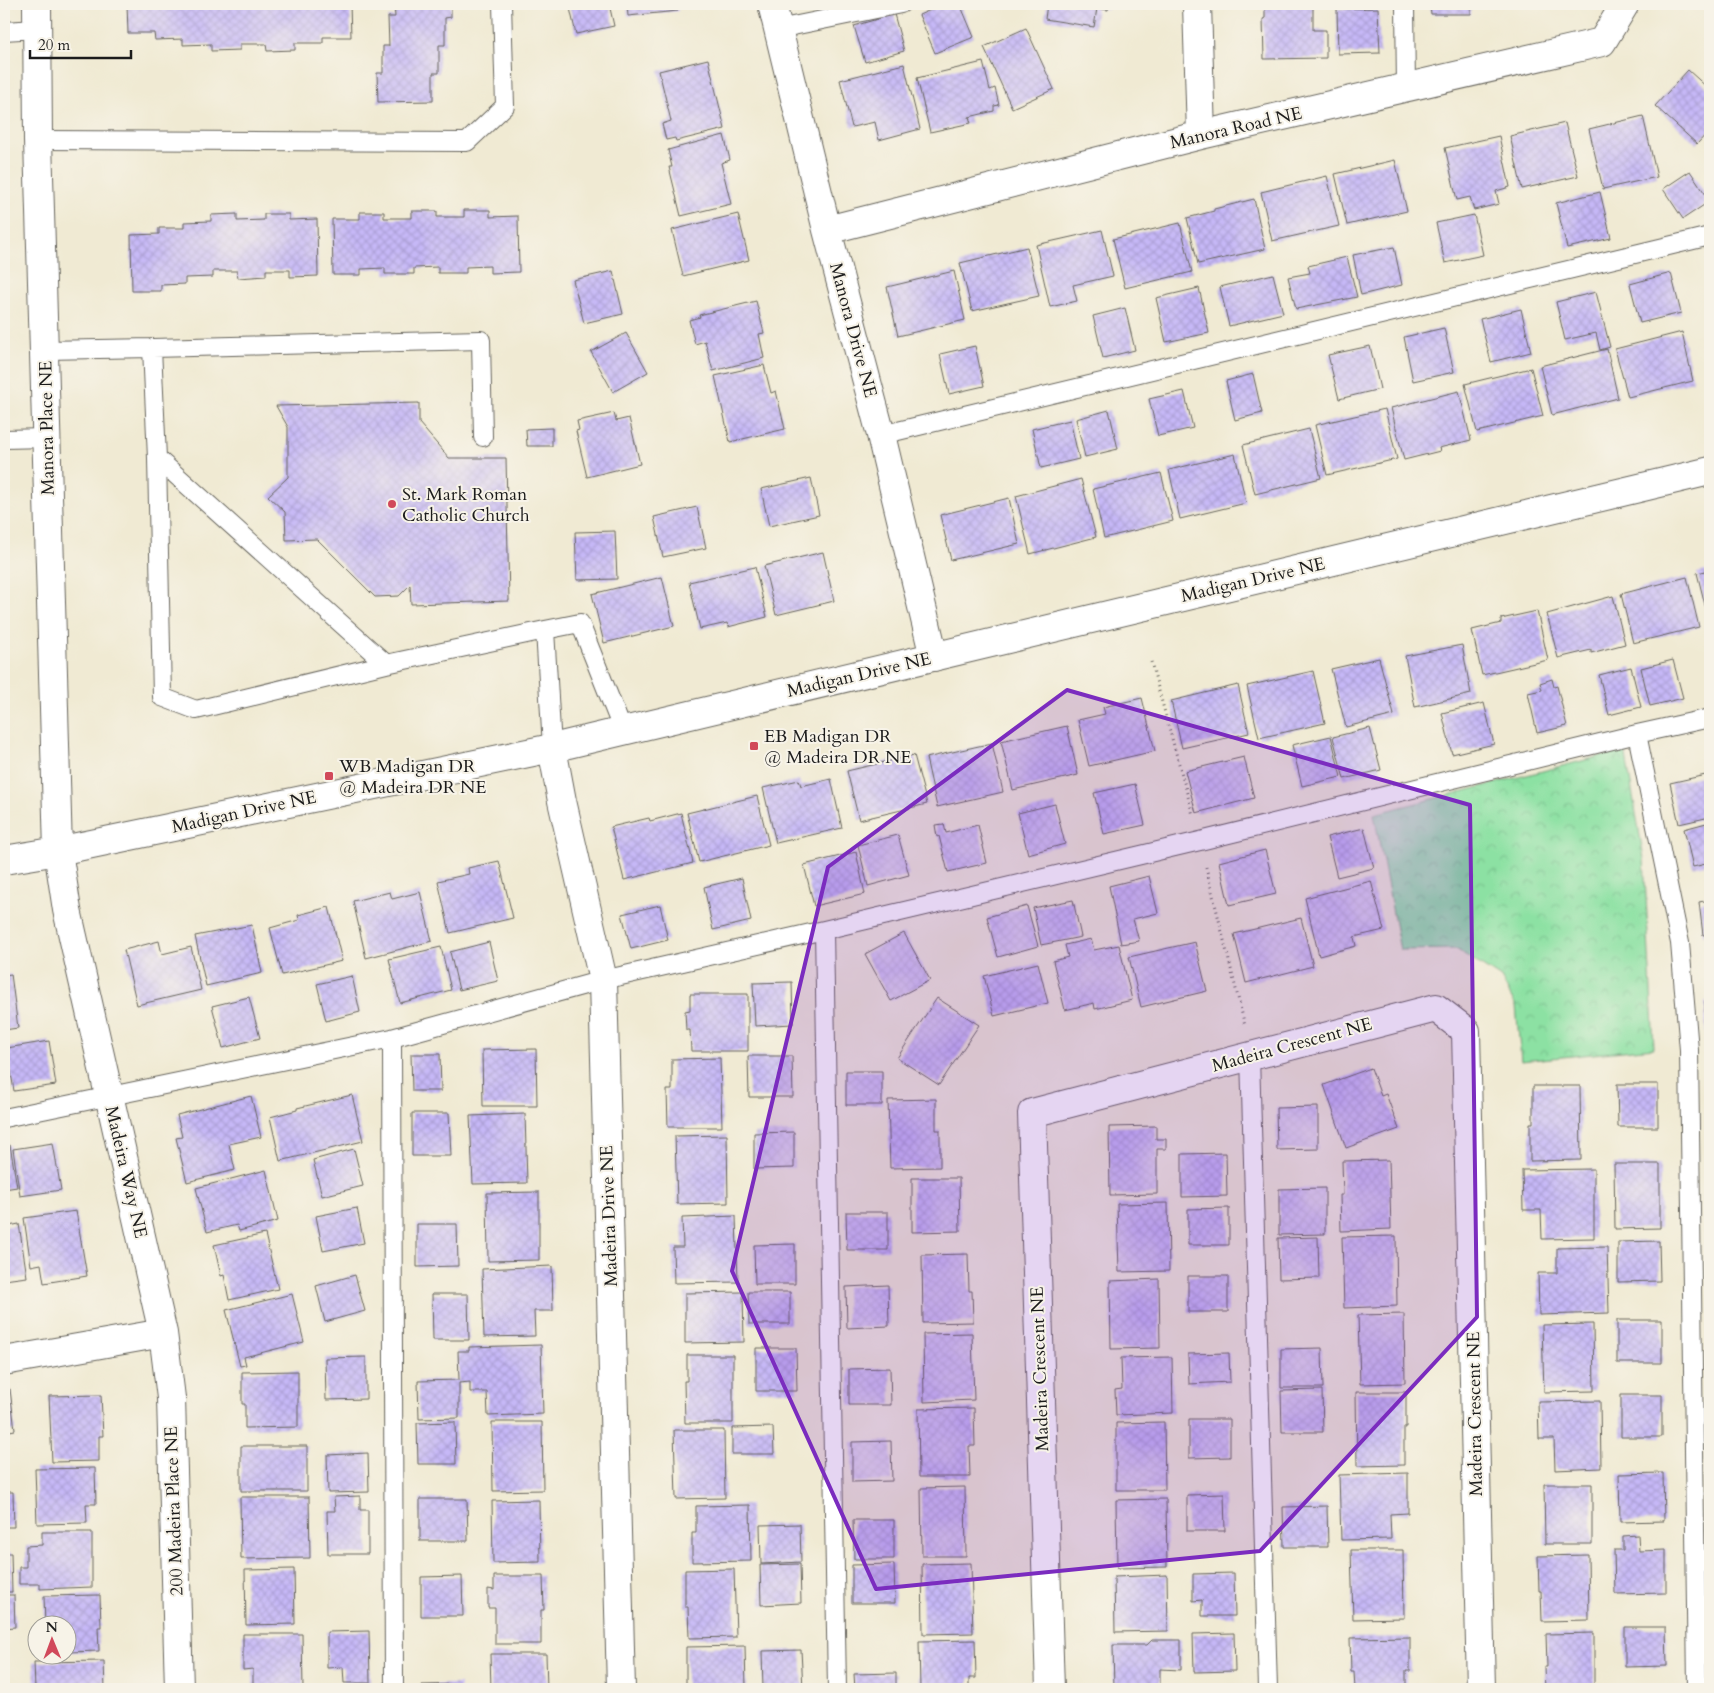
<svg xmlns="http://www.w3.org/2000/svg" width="1714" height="1693" viewBox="0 0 1714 1693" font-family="Cardo,serif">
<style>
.park{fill:url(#park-crowns);stroke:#547e60}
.building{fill:url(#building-cross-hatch)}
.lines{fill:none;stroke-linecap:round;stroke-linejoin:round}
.lane-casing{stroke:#66645c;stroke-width:20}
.street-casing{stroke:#66645c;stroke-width:30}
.secondary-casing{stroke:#66645c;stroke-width:30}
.path{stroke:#66645c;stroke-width:3;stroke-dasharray:1 4;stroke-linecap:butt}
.lane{stroke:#fff;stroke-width:18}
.street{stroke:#fff;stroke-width:28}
.secondary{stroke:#fff;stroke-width:28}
.marked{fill:#7b2cbf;fill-opacity:0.2;stroke:#7b2cbf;stroke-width:4;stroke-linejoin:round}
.poi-dot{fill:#d1495b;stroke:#f7f3e8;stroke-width:2}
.labels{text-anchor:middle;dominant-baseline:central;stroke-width:4;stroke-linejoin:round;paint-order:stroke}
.street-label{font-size:18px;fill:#1c1c1c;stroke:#f7f3e8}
.poi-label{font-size:18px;fill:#1c1c1c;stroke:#f7f3e8;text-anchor:start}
</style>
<defs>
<pattern id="park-crowns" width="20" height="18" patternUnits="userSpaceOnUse" patternTransform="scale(1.25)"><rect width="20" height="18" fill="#8ce1a3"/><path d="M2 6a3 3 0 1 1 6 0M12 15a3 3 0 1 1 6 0" fill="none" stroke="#78c08c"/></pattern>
<pattern id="building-cross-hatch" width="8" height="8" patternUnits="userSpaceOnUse" patternTransform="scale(1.25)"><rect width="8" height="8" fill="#c6b8f7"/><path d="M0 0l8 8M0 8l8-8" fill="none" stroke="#aa9ed3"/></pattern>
</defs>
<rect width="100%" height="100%" fill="#f7f3e8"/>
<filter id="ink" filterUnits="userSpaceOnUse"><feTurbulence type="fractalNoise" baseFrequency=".02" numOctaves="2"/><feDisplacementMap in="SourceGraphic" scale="10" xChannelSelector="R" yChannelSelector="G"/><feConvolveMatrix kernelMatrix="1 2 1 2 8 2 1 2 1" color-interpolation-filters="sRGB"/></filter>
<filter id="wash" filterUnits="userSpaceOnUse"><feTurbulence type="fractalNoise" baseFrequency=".0096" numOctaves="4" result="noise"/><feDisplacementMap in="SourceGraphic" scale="20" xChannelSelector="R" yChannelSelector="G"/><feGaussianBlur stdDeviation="1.12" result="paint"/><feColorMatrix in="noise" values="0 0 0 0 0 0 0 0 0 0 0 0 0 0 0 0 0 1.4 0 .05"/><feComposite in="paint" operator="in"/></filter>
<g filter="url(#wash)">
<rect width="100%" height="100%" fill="#f0ead3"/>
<!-- park -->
<path class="park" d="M1625,750L1644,859L1654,1048L1521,1061L1516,1006L1501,978L1456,949L1400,950L1374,814Z"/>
<g id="blocks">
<!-- building -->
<path class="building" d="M127,4H350L351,37H323V43H295V50L267,51L266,44H240V50L211,51V44L183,45V39L155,40L154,33H128Z
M394,4H451V17L445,18V45H439V73H433V101L378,102L377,73H383V46H389L388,17H395Z
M569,4H609L614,26L576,34Z
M627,4H677L678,11L628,16Z
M944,4H960L974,37L935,53L919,15Z
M1047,4H1109L1108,10L1097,8L1094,27L1045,19Z
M1265,4H1313V30H1326V58L1264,59L1263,19L1265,18Z
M1430,4H1471V14H1431Z
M1481,4H1511V5L1481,6Z
M1378,8L1380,53L1338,54L1337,9Z
M894,14L904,51L865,62L854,26Z
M1026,28L1054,89L1012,108L984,47Z
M708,59L725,129L676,141L675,138L666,140L662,124L671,121L659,71Z
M983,62L990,90L995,88L999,105L994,106V111L969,117L971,123L930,132L917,78Z
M904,64L920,129L879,140L875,122L852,127L840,80Z
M1688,70L1710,90V130L1697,144L1655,106Z
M1643,116L1657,177L1603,189L1589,129Z
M1565,123L1578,176L1522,189L1510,136Z
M724,135L730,160L721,163L731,204L681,216L669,167H672L668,150Z
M1499,136L1510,187L1496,191L1499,204L1474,210L1470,197L1457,200L1445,148Z
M1395,160L1407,211L1347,225L1335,174Z
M1690,171L1710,201L1683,219L1663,189Z
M1327,176L1339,226L1272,241L1261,192Z
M1600,192L1611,238L1567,248L1556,203Z
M1254,199L1265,249L1198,264L1187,218L1214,211V209Z
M464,210H490V217L518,216L519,272L490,273V266L466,267V273H438V267L414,268V274H385V268L361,269V275H333L332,219H360V212H384V218H412V211H437V217H464Z
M237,214V221L264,220V214H289V220L317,219L318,276L290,277V270H266V276L238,278L237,271H213V277L185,278V284L161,285V291H132L131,235L159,234V228H184V222L211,221V215Z
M738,214L749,260L683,276L672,230Z
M1474,215L1483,255L1445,263L1436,223Z
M1180,223L1192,272L1125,288L1113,239Z
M1102,230L1113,276L1073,285L1077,301L1050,307L1036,245Z
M1027,247L1039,296L972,311L960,263Z
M1394,247L1402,285L1361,295L1353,255Z
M1347,257L1357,297L1296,309L1288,277L1310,273L1308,266Z
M613,271L623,314L584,323L573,280Z
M954,271L965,320L898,336L887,287Z
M1671,273L1681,313L1640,323L1630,284Z
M1273,274L1283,313L1229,326L1220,287Z
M1199,288L1209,333L1166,342L1156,298Z
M1596,292L1610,347L1600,350L1596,333L1565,340L1556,302Z
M756,301L764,333L759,334L764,358L713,371L705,341L695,344L689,320L700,317L699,315Z
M1125,308L1135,350L1103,358L1093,316Z
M1521,309L1531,352L1491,362L1480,319Z
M1444,328L1454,372L1413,381L1404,337Z
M1682,332L1693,381L1628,397L1615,349Z
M626,333L648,372L613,392L591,352Z
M975,346L984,386L949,394L940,354Z
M1370,346L1380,389L1339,399L1328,355Z
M1607,349L1618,398L1552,415L1540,366Z
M764,365L771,393L776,391L785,429L730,442L715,376Z
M1531,368L1543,416L1477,432L1465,384Z
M1253,374L1262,413L1235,420L1226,381Z
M1184,391L1193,428L1158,436L1149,399Z
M1459,391L1471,440L1439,448L1440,451L1404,460L1391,408Z
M419,403V423L449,458H506L509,601L411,604L410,585L399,596L375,597L317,539L286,540L285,512L268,496L288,477V427L276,406Z
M1385,409L1397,459L1327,475L1315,425Z
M1109,410L1118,449L1085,457L1076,419Z
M614,413L616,421L629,418L640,464L587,477L576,431L579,430L577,421Z
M1070,420L1079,459L1041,468L1032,429Z
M552,428V446H527L526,429Z
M1309,429L1321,478L1255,494L1243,445Z
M1235,454L1246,503L1180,519L1169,470Z
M1161,473L1173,521L1104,538L1093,489Z
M811,478L819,515L769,526L761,489Z
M1081,479L1096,537L1030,554L1016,496Z
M1009,498L1019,544L951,560L940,515Z
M697,507L706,548L663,557L654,517Z
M615,531L617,579L577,580L575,532Z
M823,552L834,601L776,615L764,566Z
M755,567L767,617L728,627L727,623L700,629L689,582Z
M1710,570V616L1708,617L1697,573Z
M662,577L674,626L604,643L592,594Z
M1687,577L1699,627L1633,643L1621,594Z
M1613,596L1625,644L1591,653V650L1558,658L1547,614Z
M1537,611L1548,660L1482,675L1472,630L1501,623V619Z
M1462,645L1471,694L1415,707L1405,656Z
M1379,658L1394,715L1346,727L1331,669Z
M1673,660L1683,698L1650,706L1641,668Z
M1631,667L1641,707L1609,715L1599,675Z
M1313,671L1325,723L1259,738L1247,686Z
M1552,679L1554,687L1557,686L1567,726L1537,733L1528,693L1542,690L1540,683Z
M1238,685L1249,733L1182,748L1171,701Z
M1142,698L1155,751L1089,766L1078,720L1105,714L1103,707Z
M1484,703L1494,744L1452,754L1442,713Z
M1067,726L1078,775L1013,790L1001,741Z
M1370,728L1381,770L1344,779L1333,737Z
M1331,736L1341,777L1302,786L1292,745Z
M992,743L1003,792L937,807L926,758Z
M914,755L927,804L859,820L847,771Z
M1244,757L1254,798L1196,813L1185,771Z
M1710,774V817L1679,824L1670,783Z
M831,779L842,828L776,843L763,788L799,780L801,786Z
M1135,784L1145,825L1104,834L1094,793Z
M757,796L769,845L699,862L687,813Z
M1055,804L1065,844L1028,854L1018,813Z
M681,813L693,863L624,880L611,827L649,818L650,821Z
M1710,822V863L1693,867L1684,829Z
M944,824L946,833L978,825L987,863L948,872L939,836L937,837L935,825Z
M1364,828L1374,868L1337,877L1327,837Z
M898,835L909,875L868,886L858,845Z
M1265,850L1276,894L1229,905L1219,862Z
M856,852L865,894L814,906L804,865Z
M499,861L513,918L450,933L438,881L469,874L468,868Z
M1149,876L1158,913L1133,919L1139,941L1121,944L1109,886Z
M742,878L751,921L713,930L704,887Z
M1371,881L1384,930L1354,937L1356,946L1319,956L1305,898Z
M390,892L392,899L420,892L432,941L366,958L353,901Z
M1073,900L1081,937L1041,945L1033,908Z
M1710,900V934L1703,935L1699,902Z
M660,905L668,940L631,949L622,914Z
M1027,906L1038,946L998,957L987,917Z
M329,907L342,961L282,975L270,928L299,920L298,915Z
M1301,918L1313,966L1246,983L1234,934Z
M252,925L262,973L206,986L195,936Z
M904,933L930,980L891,1001L865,954Z
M1091,939L1094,950L1119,945L1132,1000L1095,1009L1094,1003L1065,1010L1053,961L1068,957L1065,945Z
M159,941L162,954L191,947L201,990L137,1005L124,950Z
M489,942L498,981L459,990L450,952Z
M1195,942L1207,991L1141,1007L1129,957Z
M441,947L451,990L400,1003L389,959Z
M1038,963L1048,1003L994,1016L984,976Z
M11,974L18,1028L4,1030V975Z
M352,976L360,1012L326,1021L317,984Z
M792,982L793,1024L755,1026L753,983Z
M690,994H748V1051H691L690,1030H686L685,1011L690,1010Z
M249,997L260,1038L223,1048L212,1006Z
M937,998L979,1025L939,1085L897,1058Z
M1705,1001H1710V1043H1706Z
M49,1041L56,1085L14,1091L7,1048Z
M536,1049L537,1106H483L482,1050Z
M411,1054H440L441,1091H412Z
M748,1056H792L793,1097H749Z
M720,1058L722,1127H668L667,1090H672V1059Z
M1371,1068L1381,1096L1386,1094L1399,1129L1346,1148L1324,1085Z
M846,1071H882V1105H846Z
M1707,1083H1710V1122H1707Z
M1617,1084H1658V1127H1618Z
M1533,1086H1580L1581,1160L1530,1161V1123H1533Z
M352,1095L363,1141L280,1161L270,1117L297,1110V1108Z
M251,1096L261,1137L229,1144L235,1170L187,1182L176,1138L182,1137L177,1115Z
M936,1099V1130H940V1167L890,1168L888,1100Z
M1318,1107V1149L1277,1150L1276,1108Z
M412,1113H449L451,1156H412Z
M525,1114L527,1183L473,1184L470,1116Z
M1156,1126V1139H1166V1149H1157V1194L1110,1195L1109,1127Z
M794,1132V1168L754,1169V1133Z
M727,1135L728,1203L677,1204L675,1136Z
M53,1143L61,1190L20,1196L13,1149Z
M10,1145L17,1187L4,1189V1146Z
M354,1149L363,1186L322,1196L313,1160Z
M1226,1153L1227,1196L1182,1197V1154Z
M1389,1160L1391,1229L1341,1231L1340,1195H1343L1342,1161Z
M1614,1164H1660V1228L1615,1229Z
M1594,1169V1238L1542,1239L1541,1210H1523L1522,1170Z
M266,1170L278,1221L239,1231L237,1225L207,1232L196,1188Z
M912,1178H959L960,1231L912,1232Z
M1325,1188V1234L1279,1235V1189Z
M539,1192V1260L488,1261L487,1193Z
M1168,1203L1169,1271L1119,1272L1117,1204Z
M357,1208L364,1243L323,1251L316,1216Z
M1229,1208V1245H1188V1209Z
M76,1211L87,1276L44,1283L41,1264L31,1266L24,1218Z
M846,1212H888V1250H847Z
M736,1216L738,1282L674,1283L673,1247H683L682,1218Z
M19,1224L27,1277L4,1280V1227Z
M417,1224H457L458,1266L417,1267Z
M265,1234L278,1289L229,1300L224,1275L221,1276L214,1245Z
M1396,1236L1397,1306L1344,1308L1342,1237Z
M1318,1237L1319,1278L1279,1279L1278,1238Z
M1659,1241L1660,1281L1618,1282V1242Z
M795,1244V1284H755L754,1245Z
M1607,1247L1609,1313L1539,1315L1538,1273H1557V1248Z
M968,1254L969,1291H972L973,1322L923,1323L922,1255Z
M552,1266L553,1311H534L535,1336L484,1337L482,1269Z
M355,1275L365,1311L325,1322L316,1286Z
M1188,1276H1228V1312H1188Z
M1159,1279L1160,1348L1111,1349L1110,1281Z
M888,1285L889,1326L847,1328L846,1287Z
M743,1292L744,1342L685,1343V1293Z
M748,1292H790V1324H749Z
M292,1294L304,1342L244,1357L246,1365L240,1366L226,1310Z
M432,1294H468L469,1340H433Z
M1404,1314L1405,1383L1360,1384L1358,1315Z
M1617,1320H1662V1363H1617Z
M1593,1324L1594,1391L1544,1392L1542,1325Z
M972,1333L974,1400L924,1402L923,1334Z
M541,1345L543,1414L488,1416L487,1392H470V1382L459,1383V1418L419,1419L418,1381L459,1380L458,1351H469V1347Z
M756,1348H796L797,1391H756Z
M1322,1348L1323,1388H1281V1349Z
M1229,1353L1230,1382L1189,1384L1188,1354Z
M687,1355H733V1423H685L684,1381H687Z
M366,1357V1399L326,1400L325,1358Z
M1172,1357L1173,1413L1116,1415L1115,1390L1122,1389L1121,1358Z
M890,1368L891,1405H849V1369Z
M298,1371V1427L245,1428V1404H242V1372Z
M10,1389L15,1430L4,1432V1390Z
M1322,1390L1323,1432H1282L1281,1391Z
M1356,1392H1406V1427H1404V1465L1357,1466Z
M101,1395L103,1436H99V1461L52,1462L49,1396Z
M1621,1395H1662V1437H1621Z
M1600,1401L1601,1468L1555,1470L1554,1439H1539L1538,1402Z
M974,1408L975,1446H969L970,1477H919L918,1409Z
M1189,1419H1230V1457L1189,1458Z
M455,1422L456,1464H418L417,1423Z
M492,1422H542L543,1490L493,1491Z
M1164,1422L1165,1490H1116V1423Z
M773,1427L774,1454H732V1428Z
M674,1430H724L725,1498L676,1499Z
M891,1441L892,1481L852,1482V1442Z
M241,1446H307V1491H241Z
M368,1453L369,1492L328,1493L327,1455Z
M95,1468L96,1504H86L87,1523L37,1524L35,1469Z
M1408,1473V1513L1390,1514L1391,1539L1341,1540L1339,1475Z
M1663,1473L1664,1521L1620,1522L1619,1474Z
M1544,1484H1592V1544H1545Z
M965,1487L966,1556H922L921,1488Z
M4,1492H13L14,1527H4Z
M1224,1494L1225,1531H1187V1495Z
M360,1496V1510H368V1554H328L327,1511H335L334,1497Z
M240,1497H309L310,1558L241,1559Z
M420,1499H467L468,1541H420Z
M1166,1499L1167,1567L1117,1568L1116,1500Z
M539,1500L540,1562L493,1563L492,1501Z
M750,1505L751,1561L692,1562V1533H696V1506Z
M1327,1506L1328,1547H1284L1283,1507Z
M853,1520H894V1559H854Z
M800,1524L801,1562L761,1564L760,1525Z
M42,1532H92V1587L40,1589V1584H19V1567H26V1546L42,1545Z
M1638,1535L1639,1551L1666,1550V1593L1615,1594L1614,1550H1623V1536Z
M1351,1550H1403L1404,1618L1353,1619Z
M4,1553H11L12,1592H4Z
M1588,1555L1589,1620L1542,1621L1541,1591H1539L1538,1556Z
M971,1563L973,1633L923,1634L922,1564Z
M800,1564L801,1603L761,1605L760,1565Z
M894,1564L895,1603H852V1565Z
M294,1569L295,1624L246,1625L245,1570Z
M734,1569L736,1637L689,1638L688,1607H685V1570Z
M1234,1573L1235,1616H1202V1600L1193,1601V1574Z
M1167,1575L1168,1631L1115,1632L1114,1577Z
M462,1576L463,1616H421V1577Z
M494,1576H543L544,1610H541V1644H495V1608H488V1589L494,1590Z
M4,1595H14L15,1627L4,1628Z
M100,1595L101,1627H98L99,1651L68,1652V1626H45L44,1596Z
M1625,1627H1666L1667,1666L1625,1667Z
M369,1631L370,1683H344L343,1667L327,1668V1632Z
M1234,1633L1235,1671L1194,1672L1193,1634Z
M1594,1633V1689H1545L1544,1667H1547L1546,1634Z
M243,1634H302L303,1689H253V1669L243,1670Z
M1410,1637V1671H1406V1689H1355L1354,1672H1351L1350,1638Z
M975,1640L976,1678H969V1689H920L919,1641Z
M1152,1640H1181V1670L1160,1669V1689H1114L1113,1645H1147Z
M745,1646L746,1689H686V1647Z
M801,1650L803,1689H763L762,1651Z
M490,1654H546L547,1689H491Z
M104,1661L105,1689H35L34,1662Z
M896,1673V1689H855L854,1674Z
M460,1684V1689H422V1685Z"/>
</g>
</g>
<g filter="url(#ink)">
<use href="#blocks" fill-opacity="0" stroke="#66645c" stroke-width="1"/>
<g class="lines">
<defs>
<path id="lane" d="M1405,4L1406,89
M778,29L901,4
M4,31L37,29
M38,140L467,142L505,106L502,4
M152,348L481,340L483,437
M45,350L152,348L157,458L162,697L196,710L386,664L545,630L552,748
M881,435L1710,236
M4,439L46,438
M157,458L386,664
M545,630L580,623L623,731
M1637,734L1680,943L1689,1050L1697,1689
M824,930L837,1689
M392,1038L394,1689
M1250,1056L1268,1689
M4,1118L392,1038L603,980L824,930L1200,841L1637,734L1710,718"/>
<path id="street" d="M772,4L827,230L881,435L934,657
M1197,4L1201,135
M827,230L1201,135L1602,42L1625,4
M552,748L562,801L603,980L621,1689
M163,1333L171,1398L179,1689
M4,1361L163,1333L67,910L58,851L38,140L37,4
M1050,1689L1032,1113L1436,1008L1466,1031L1481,1689"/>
<path id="secondary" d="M4,860L58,851L552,748L1710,471"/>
</defs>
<!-- lane casing -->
<use href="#lane" class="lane-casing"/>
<!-- street casing -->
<use href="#street" class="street-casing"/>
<!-- secondary casing -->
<use href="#secondary" class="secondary-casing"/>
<!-- path -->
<path class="path" d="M1151,662L1193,815
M1206,867L1245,1026"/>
<!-- lane -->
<use href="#lane" class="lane"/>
<!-- street -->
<use href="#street" class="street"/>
<!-- secondary -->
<use href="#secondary" class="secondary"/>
</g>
</g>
<!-- marked area -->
<path class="marked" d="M1067,690L1470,805L1477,1317L1260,1551L876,1589L732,1271L828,867Z"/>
<!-- markers -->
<g class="poi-dot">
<circle cx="392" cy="504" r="5"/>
<rect x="749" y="741" width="10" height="10" rx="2.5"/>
<rect x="324" y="771" width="10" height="10" rx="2.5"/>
</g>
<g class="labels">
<!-- street labels -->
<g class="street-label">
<text transform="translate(1236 128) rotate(-13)">Manora Road NE</text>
<text transform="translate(853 330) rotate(75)">Manora Drive NE</text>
<text transform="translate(47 428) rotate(-91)">Manora Place NE</text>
<text transform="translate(1253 580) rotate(-13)">Madigan Drive NE</text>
<text transform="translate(859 675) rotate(-13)">Madigan Drive NE</text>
<text transform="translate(244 812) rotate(-12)">Madigan Drive NE</text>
<text transform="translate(1292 1045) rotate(-15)">Madeira Crescent NE</text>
<text transform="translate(126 1172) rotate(77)">Madeira Way NE</text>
<text transform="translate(609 1216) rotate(-92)">Madeira Drive NE</text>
<text transform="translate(1040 1369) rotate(-92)">Madeira Crescent NE</text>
<text transform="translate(1475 1414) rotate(-91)">Madeira Crescent NE</text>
<text transform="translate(174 1511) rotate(-92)">200 Madeira Place NE</text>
</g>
<!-- poi labels -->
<g class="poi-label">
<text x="402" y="494">St. Mark Roman<tspan x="402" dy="21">Catholic Church</tspan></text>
<text x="764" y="736">EB Madigan DR<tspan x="764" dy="21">@ Madeira DR NE</tspan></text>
<text x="339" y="766">WB Madigan DR<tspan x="339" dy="21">@ Madeira DR NE</tspan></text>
</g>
</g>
<!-- margin -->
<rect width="1714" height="1693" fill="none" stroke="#f7f3e8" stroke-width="20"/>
<!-- north arrow -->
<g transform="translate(52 1640) rotate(359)"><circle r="24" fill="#f7f3e8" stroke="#9f9d96"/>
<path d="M0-4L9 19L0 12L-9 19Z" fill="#d1495b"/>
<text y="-8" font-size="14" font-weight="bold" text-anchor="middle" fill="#1c1c1c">N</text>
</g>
<!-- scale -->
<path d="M30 50v8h101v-8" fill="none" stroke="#1c1c1c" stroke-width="2.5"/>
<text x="38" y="50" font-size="15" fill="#1c1c1c" stroke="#f7f3e8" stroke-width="4" paint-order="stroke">20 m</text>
</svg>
